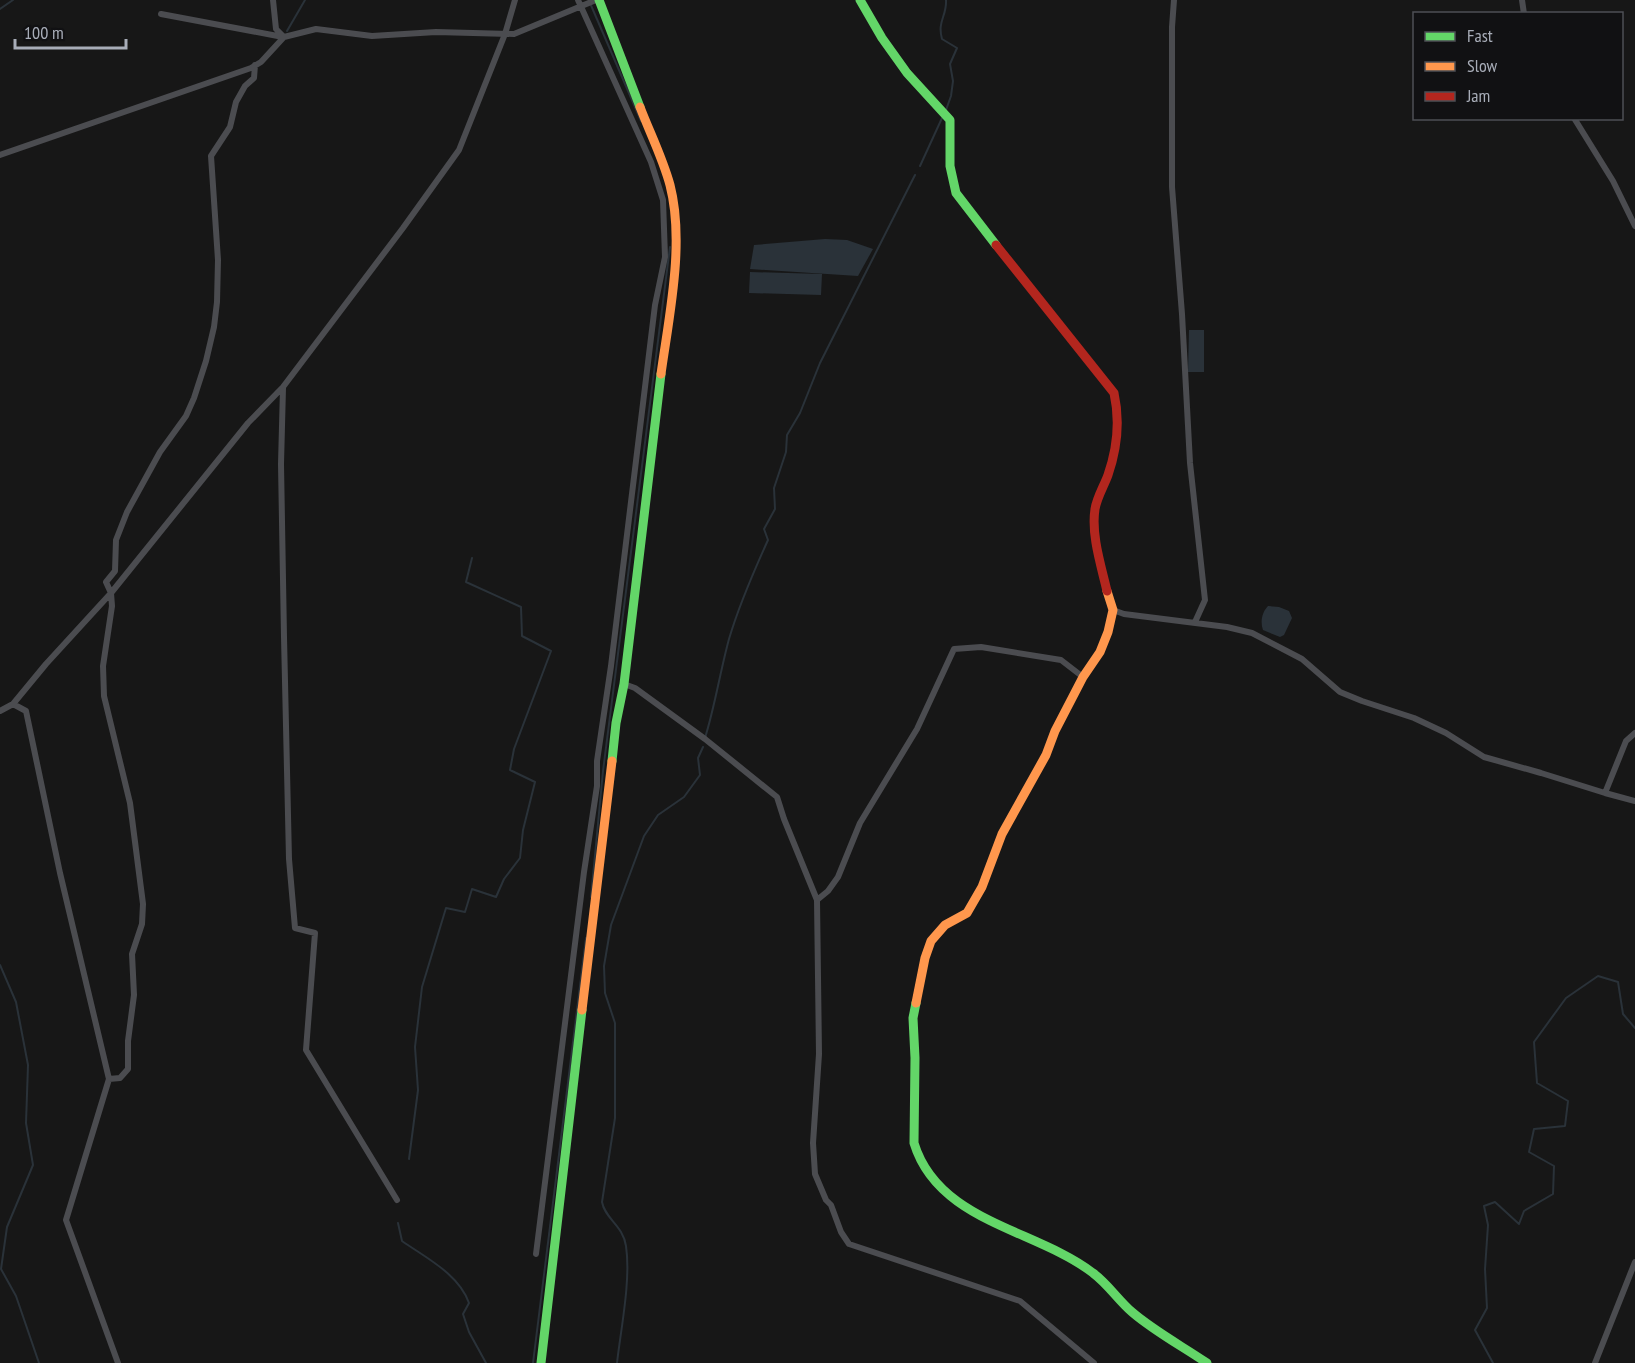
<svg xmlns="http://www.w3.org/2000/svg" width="1635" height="1363" viewBox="0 0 1635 1363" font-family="'PT Sans Narrow',sans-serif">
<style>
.water{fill:#2a3239}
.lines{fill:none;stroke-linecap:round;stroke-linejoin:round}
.stream{stroke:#2a3239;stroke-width:2}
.street{stroke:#4b4c50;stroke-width:6}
.fast{stroke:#63d668;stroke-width:9}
.slow{stroke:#ff974d;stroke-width:9}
.jam{stroke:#b3261e;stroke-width:9}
</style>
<rect width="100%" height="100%" fill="#171717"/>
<!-- water -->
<path class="water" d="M825,239L847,240L873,249L858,276L750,269L754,245Z
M750,272L822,274L821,295L749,293Z
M1189,330H1204V372H1188Z
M1268,606L1279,607L1289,611L1292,618L1284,635L1280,637L1263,630C1260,622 1262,612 1268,606Z"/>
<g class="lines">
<!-- stream -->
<path class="stream" d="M590,3L641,121
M0,9L13,0
M287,31L305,0
M946,110L951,96L953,81L950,64L957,48L942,39C937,21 947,16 946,0
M920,166L942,118
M705,738C715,706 720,672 729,639C739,605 753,573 768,540L764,529L775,509L774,488L786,452L787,435L800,413L820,363L915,175
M591,897L603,771L670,247
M0,965L16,1002L28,1065L26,1123L33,1165L7,1227L1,1269L16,1296L39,1363
M409,1159L418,1090L415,1047L422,987L446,908L465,912L472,889L496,897L504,879L520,858L523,830L535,782L510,770L514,749L551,651L522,636L521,607L466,582L472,558
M398,1223L402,1241C426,1258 459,1274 469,1303L463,1314L469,1332L486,1363
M533,1363L586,938
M617,1363C621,1328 631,1280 626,1246C623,1225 605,1219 602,1202L615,1118V1023L605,993L604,966L611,925L644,836L658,815L684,797L700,775L698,758L703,747
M1493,1363L1475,1330L1487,1308L1485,1269L1488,1225L1484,1206L1495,1202L1519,1224L1524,1211L1553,1194L1554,1166L1529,1152L1534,1129L1565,1126L1568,1101L1537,1083L1534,1042L1566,998L1598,976L1618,982L1623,1014L1635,1028"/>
<!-- street -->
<path class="street" d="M273,0L276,29L284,37L316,29L372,36L436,32L514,34L596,0
M1174,0L1172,27V187L1182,314L1190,463L1205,600L1195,622
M1522,0L1524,14
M161,14L283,37
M1574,118L1613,181L1635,226
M0,155L251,68L261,62L284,37
M283,388L281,464L284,637L289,859L295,928L315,933L306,1050L397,1200
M1113,610L1124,614L1227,627L1252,633L1302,659L1340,692L1362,701L1414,718L1446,733L1484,757L1541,773L1605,793L1635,801
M624,684L635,688L705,739L777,797L784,819L817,900L819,1054L813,1143L815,1174L826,1200L831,1205L841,1232L849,1244L1020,1301L1094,1363
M13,704L26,711L60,873L109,1079L66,1220L118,1363
M0,711L13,704L46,664L111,593L248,423L283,387L403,228L459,150L505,34L515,0
M1605,793L1626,741L1635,733
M817,900L828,891L838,877L860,823L917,729L954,649L981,647L1061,660L1083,677
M109,1079L120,1078L128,1069V1041L134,995L132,954L142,924L143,904L130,803L104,696L103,666L112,606L111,593L106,582L115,571L116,540L127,512L160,452L186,416L194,398L206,361L214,327L217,302L218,260L211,156L230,127L236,102L245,86L254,78L255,65
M536,1254L584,872L597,786V761L611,666L655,305L665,257L663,200L651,162L578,0
M1595,1363L1635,1262"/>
<!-- fast -->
<path class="fast" d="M599,0L640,107
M860,0L882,38L907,73L950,120V166L956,193L996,245
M612,761L616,723L624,684L661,374
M916,1003L913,1018L915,1058L914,1143C938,1222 1036,1229 1093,1273C1108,1284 1118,1300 1132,1312C1154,1331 1182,1346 1207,1363
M541,1363L582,1010"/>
<!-- slow -->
<path class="slow" d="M640,107C650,133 663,159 670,185C685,243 669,316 661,374
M916,1003L925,958L931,941L945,925L967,913L982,887L1002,834L1046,755L1055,731L1083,677L1100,652L1108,632L1113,610L1107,591
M582,1010L612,761"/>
<!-- jam -->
<path class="jam" d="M996,245L1114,393C1120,420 1117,449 1108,475C1104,486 1097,497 1095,509C1091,535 1101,565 1107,591"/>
</g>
<!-- legend -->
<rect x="1413" y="12" width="210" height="108" fill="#111113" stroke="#4d4f55" stroke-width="1.5"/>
<rect x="1425" y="32" width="30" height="9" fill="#63d668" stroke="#4d4f55" stroke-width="1.5"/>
<text x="1467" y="42" font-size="18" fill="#a8adb8">Fast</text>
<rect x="1425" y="62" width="30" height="9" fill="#ff974d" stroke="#4d4f55" stroke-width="1.5"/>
<text x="1467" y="72" font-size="18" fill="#a8adb8">Slow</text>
<rect x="1425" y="92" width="30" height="9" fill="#b3261e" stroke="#4d4f55" stroke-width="1.5"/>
<text x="1467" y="102" font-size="18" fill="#a8adb8">Jam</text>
<!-- scale -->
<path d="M15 39v9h111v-9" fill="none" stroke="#a8adb8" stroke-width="3"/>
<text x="24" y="39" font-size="18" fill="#a8adb8" stroke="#111113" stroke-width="4.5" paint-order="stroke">100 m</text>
</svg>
